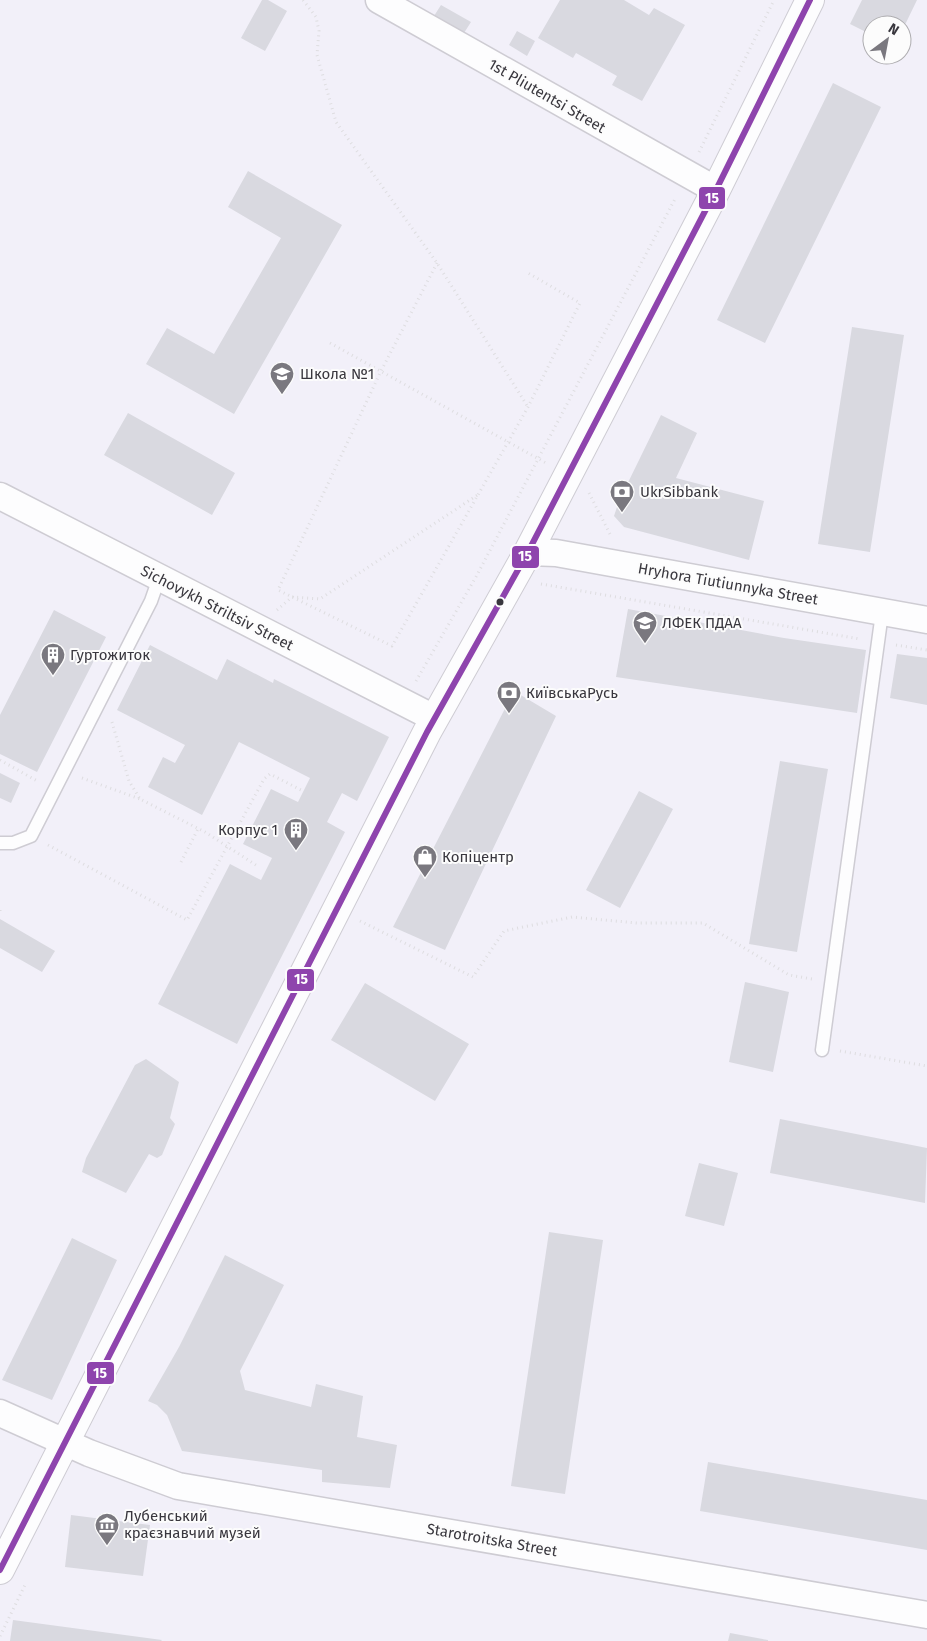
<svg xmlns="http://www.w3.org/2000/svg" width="927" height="1641" viewBox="0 0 927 1641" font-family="'Fira Sans',sans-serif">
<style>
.building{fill:#d9d9e0}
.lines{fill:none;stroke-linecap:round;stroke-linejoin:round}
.lane-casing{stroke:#ceccd3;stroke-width:15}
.street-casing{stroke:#ceccd3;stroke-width:29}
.secondary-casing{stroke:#ceccd3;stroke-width:30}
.path{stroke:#dedde0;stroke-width:3;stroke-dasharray:1 4;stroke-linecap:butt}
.lane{stroke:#fdfdfe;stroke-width:12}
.street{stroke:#fdfdfe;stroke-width:26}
.secondary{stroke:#fdfdfe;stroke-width:28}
.bus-1-casing{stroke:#fcfcfc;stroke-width:10}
.bus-1{stroke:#8e44ad;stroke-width:6}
.bus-dot{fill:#39373e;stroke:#fcfcfc;stroke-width:2}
.labels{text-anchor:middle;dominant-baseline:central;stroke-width:4;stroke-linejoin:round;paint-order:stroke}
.street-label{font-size:15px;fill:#39373e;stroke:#fcfcfc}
.poi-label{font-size:15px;fill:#39373e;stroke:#fcfcfc;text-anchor:start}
.line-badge{stroke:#fcfcfc;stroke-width:2}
.badge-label{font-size:14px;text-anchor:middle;font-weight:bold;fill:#fff}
</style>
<rect width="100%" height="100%" fill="#f2f0f9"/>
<!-- building -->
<path class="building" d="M262,0H268L287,11L265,51L241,38Z
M560,0H624L649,15L654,8L685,25L642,101L612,85L617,76L576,53L573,58L538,38Z
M862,0H917L902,31V25H872V35L850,24Z
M441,5L471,22L464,33L434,16Z
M517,31L535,41L527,56L509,45Z
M833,83L881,107L765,343L717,320Z
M248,171L342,225L234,414L146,364L167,328L214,354L281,238L228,207Z
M852,327L904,335L870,552L818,544Z
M128,413L235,473L212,515L104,455Z
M661,415L697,433L676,478L764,501L749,560L624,527L614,516L619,501Z
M628,609L784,638L866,650L857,713L616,677Z
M54,610L106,637L37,772L0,754V715Z
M150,645L217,680L227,659L273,683L274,679L389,737L357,801L342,793L327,822L345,832L237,1044L158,1004L230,864L261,880L272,858L243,844L271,789L298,802L310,778L239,742L202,815L148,787L163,757L175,763L185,745L117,710Z
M897,654L927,658V705L890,698Z
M514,691L556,716L445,950L393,927Z
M780,761L828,769L797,952L749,944Z
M0,773L20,783L11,803L0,798Z
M639,791L673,809L620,908L586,890Z
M0,919L55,951L42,972L0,948Z
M745,982L789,992L773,1072L729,1062Z
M365,983L469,1044L435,1101L331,1040Z
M146,1059L179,1082L170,1118L175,1124L162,1155L157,1158L149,1154L126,1193L82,1172L86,1158L135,1065Z
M780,1119L927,1148L925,1203L770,1173Z
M699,1163L738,1173L724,1226L685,1216Z
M549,1232L603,1240L565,1494L511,1486Z
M72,1238L117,1260L52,1400L2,1380Z
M225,1255L284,1285L240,1371L245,1390L311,1407L316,1384L363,1396L357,1437L397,1445L390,1488L322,1482V1470L182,1451L167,1415L157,1405L148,1401L179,1347Z
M708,1462L927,1500V1550L700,1511Z
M71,1515L150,1525L143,1576L65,1567Z
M13,1620L162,1640L161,1641H10Z
M730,1633L768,1640V1641H728Z"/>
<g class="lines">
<defs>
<path id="lane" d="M0,843H13L31,836L151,601L159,578
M822,1050L882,613"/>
<path id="street" d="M379,0L716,190
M0,496L434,718
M528,552L556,553L927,620
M0,1413L89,1453L178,1486L927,1615"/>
<path id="secondary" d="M0,1570L427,732L528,552L716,190L810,0"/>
</defs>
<!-- lane casing -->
<use href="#lane" class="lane-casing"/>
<!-- street casing -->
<use href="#street" class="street-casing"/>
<!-- secondary casing -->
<use href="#secondary" class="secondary-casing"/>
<!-- path -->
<path class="path" d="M303,0L316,17L319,31L317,55L336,122L437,263L528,407
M699,152L774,0
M437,263L381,371L278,590L392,646L528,407L580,303L528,273
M330,343L546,463
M589,493L611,536
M541,584L860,639
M277,610L292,597L320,599L479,494
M896,645L927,650
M416,681L477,575L676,197
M112,722L129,781L140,799L205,832L259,867
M0,760L39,782
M82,778L140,799
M48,845L187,920L264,779L270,774L301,790
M181,862L198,829
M0,910V913
M360,921L473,977L504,931L572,917L637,923H703L789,975L812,979
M840,1051L927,1066
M0,1636L26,1583"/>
<!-- lane -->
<use href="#lane" class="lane"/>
<!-- street -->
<use href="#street" class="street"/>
<!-- secondary -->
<use href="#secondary" class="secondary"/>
<defs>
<path id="bus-1" d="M0,1570L427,732L528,552L716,190L810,0"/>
</defs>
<!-- bus-1 casing -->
<use href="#bus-1" class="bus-1-casing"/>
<!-- bus-1 -->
<use href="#bus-1" class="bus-1"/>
</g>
<!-- icons -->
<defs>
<symbol id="school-pin" viewBox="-11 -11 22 30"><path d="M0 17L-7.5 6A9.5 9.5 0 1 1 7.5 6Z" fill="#7a787f" stroke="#fcfcfc"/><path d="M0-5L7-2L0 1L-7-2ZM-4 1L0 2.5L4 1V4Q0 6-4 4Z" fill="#fff"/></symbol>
<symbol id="bank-pin" viewBox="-11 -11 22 30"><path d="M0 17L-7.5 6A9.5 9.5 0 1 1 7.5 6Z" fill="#7a787f" stroke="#fcfcfc"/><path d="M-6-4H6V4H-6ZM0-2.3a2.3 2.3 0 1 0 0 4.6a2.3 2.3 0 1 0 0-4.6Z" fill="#fff"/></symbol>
<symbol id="university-pin" viewBox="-11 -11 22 30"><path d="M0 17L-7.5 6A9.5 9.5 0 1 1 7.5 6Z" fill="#7a787f" stroke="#fcfcfc"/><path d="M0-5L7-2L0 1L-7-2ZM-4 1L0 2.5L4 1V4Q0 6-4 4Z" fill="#fff"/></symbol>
<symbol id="building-pin" viewBox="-11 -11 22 30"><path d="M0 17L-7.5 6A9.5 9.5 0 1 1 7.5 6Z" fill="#7a787f" stroke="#fcfcfc"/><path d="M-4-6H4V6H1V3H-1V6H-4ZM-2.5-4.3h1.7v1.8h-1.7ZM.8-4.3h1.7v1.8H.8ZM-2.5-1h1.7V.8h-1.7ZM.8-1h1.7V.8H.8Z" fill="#fff"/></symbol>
<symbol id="shop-pin" viewBox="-11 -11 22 30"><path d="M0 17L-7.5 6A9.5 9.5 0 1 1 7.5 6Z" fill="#7a787f" stroke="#fcfcfc"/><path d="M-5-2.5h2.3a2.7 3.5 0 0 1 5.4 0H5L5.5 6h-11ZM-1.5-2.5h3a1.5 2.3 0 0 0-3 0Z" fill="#fff"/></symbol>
<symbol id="museum-pin" viewBox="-11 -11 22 30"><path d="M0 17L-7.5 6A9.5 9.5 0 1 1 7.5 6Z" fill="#7a787f" stroke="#fcfcfc"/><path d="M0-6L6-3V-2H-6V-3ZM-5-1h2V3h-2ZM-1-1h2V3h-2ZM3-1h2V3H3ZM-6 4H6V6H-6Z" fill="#fff"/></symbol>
</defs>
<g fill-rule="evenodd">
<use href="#school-pin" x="268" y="360" width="28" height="38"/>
<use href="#bank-pin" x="608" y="478" width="28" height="38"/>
<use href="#university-pin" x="631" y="609" width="28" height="38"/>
<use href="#building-pin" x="39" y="641" width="28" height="38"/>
<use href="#bank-pin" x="495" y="679" width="28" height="38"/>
<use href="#building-pin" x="282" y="816" width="28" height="38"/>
<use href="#shop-pin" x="411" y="843" width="28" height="38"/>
<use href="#museum-pin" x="93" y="1511" width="28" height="38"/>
</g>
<!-- markers -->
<circle class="bus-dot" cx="500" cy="602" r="4.5"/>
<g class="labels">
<!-- street labels -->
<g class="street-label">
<text transform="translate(547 96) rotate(30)">1st Pliutentsi Street</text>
<text transform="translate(728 584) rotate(10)">Hryhora Tiutiunnyka Street</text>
<text transform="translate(217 608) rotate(27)">Sichovykh Striltsiv Street</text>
<text transform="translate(492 1540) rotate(10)">Starotroitska Street</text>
</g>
<!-- poi labels -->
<g class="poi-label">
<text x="300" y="374">Школа №1</text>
<text x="640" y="492">UkrSibbank</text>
<text x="662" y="623">ЛФЕК ПДАА</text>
<text x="70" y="655">Гуртожиток</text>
<text x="526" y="693">КиївськаРусь</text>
<text x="278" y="830" text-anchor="end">Корпус 1</text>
<text x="442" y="857">Копіцентр</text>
<text x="124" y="1516">Лубенський<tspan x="124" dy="17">краєзнавчий музей</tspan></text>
</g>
</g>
<g class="line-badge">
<rect x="698" y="186" width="28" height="24" rx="5" fill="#8e44ad"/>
<rect x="511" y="545" width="29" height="24" rx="5" fill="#8e44ad"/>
<rect x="286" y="968" width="29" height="24" rx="5" fill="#8e44ad"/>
<rect x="86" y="1361" width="29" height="24" rx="5" fill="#8e44ad"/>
</g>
<g class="badge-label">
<text x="712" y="203">15</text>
<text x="525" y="561">15</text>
<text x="301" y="984">15</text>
<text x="100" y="1378">15</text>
</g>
<!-- north arrow -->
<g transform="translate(887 40) rotate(32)"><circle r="24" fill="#fcfcfc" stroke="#aeadb0"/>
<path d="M0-4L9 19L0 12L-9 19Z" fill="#7a787f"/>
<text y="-8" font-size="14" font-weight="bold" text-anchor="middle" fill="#39373e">N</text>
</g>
</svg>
